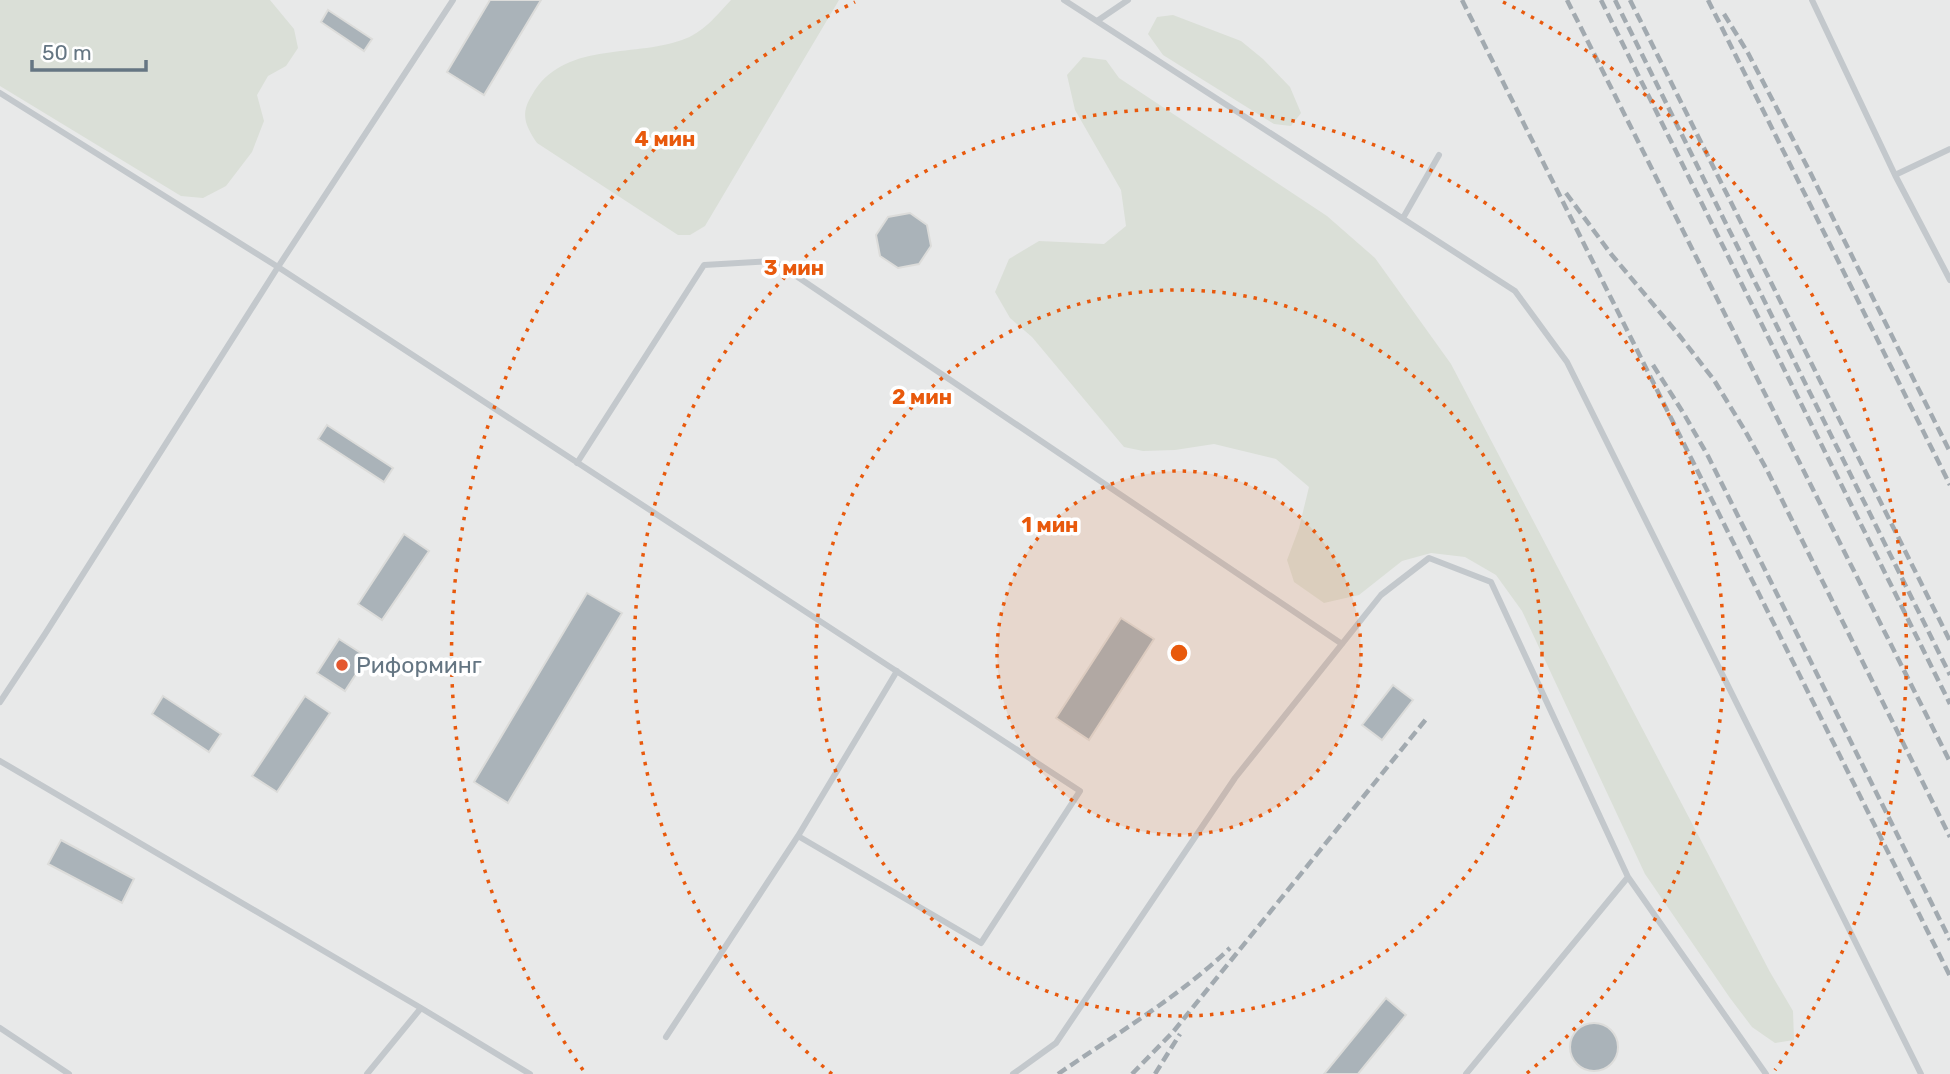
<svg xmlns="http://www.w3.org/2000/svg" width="1950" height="1074" viewBox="0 0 1950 1074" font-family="Rubik,sans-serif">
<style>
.built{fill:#e8e9e9}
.green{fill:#dadfd7}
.building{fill:#aab3b9;stroke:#dcdcda;stroke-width:2}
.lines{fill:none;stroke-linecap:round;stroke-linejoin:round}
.service{stroke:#c3c8cc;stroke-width:6}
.rail{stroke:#a2aab0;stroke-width:4.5;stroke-dasharray:10 5;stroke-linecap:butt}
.ring{fill:none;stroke:#e8590c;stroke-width:3.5;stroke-dasharray:3.5 7}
.poi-dot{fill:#e4572e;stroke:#fff;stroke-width:2.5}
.labels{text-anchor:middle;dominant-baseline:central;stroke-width:7;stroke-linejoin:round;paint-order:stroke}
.poi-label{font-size:23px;fill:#657683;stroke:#fff;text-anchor:start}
.centre{fill:#e8590c;stroke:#fff;stroke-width:3.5}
.ring-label{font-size:21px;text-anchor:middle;font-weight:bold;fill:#e8590c;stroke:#fff;stroke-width:7;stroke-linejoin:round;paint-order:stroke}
</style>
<rect width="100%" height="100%" fill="#fafaf8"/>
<!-- built -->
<path class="built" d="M0,0H1950V1074H0Z"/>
<!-- green -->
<path class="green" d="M0,0H270L294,29L298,48L286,66L268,76L257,95L264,121L252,152L226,186L203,198L181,196L0,86Z
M731,0H839L705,226L690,235H678L537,143C525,125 520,114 532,95C563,41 631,58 682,40C703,33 716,16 731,0Z
M1173,15L1241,41L1263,59L1290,87L1301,113L1291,126L1274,124L1163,55L1148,34L1157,17Z
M1083,57L1106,60L1119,78L1327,216L1375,258L1451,364L1770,972L1793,1011L1794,1040L1775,1043L1752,1027L1730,998L1645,874L1522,611L1496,575L1465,557L1431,553L1402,561L1359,595L1324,603L1294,582L1287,560L1299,528L1309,487L1276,459L1214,444L1175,450L1143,451L1124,447L1032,337L1010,318L995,292L1009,259L1039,241L1104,244L1126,226L1121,190L1075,110L1067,75Z"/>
<!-- building -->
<path class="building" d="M490,0H541L484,95L447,72Z
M328,10L372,39L364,51L321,22Z
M910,213L927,225L931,246L919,264L898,268L880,256L876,235L888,217Z
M327,425L393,468L384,482L318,439Z
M404,534L429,551L382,620L358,604Z
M587,593L622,613L508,803L474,782Z
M1121,618L1154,639L1089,740L1056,718Z
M339,639L367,657L345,691L317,673Z
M1393,685L1413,700L1382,740L1362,725Z
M163,696L221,734L209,752L152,714Z
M305,696L330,713L277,792L252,776Z
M61,840L134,879L122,903L48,864Z
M1386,998L1406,1015L1358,1074H1324Z
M1570 1047a24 24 0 1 1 48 0a24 24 0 1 1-48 0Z"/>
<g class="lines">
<!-- service -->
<path class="service" d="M1064,0L1515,291L1567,362L1921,1074
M1812,0L1895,175L1950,280
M1097,21L1128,0
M0,93L278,267L1080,791L981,943L798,836
M1895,175L1950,149
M1403,218L1439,155
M577,463L704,265L774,261L1342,644
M0,702L45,634L278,267L453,0
M0,761L421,1008L530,1074
M0,1028L69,1074
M666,1037L798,836L897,671
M367,1074L421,1008
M1013,1074L1056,1043L1235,778L1381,595L1429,558L1491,582L1628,877L1766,1074
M1466,1074L1628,877"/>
<!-- rail -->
<path class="rail" d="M1462,0L1950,976
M1567,0L1950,762
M1601,0L1950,704
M1615,0L1950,675
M1630,0L1950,641
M1708,0L1950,485
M1724,14L1748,53L1810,172L1950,452
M1566,193L1611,254L1679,335L1714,380L1744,429L1767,470L1950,837
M1653,365L1684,414L1708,456L1950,940
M1058,1074C1116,1034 1179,997 1230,948
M1132,1074L1173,1032L1427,718
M1155,1074L1180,1034"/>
</g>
<!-- distance rings -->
<circle cx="1179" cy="653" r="182" fill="#e8590c" fill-opacity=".12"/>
<g class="ring">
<circle cx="1179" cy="653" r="182"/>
<circle cx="1179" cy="653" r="363"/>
<path d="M832 1074A545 545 0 1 1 1526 1074"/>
<path d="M583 1070A727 727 0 0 1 855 2M1503 2A727 727 0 0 1 1775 1070"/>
</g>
<!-- markers -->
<circle class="poi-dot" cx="342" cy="665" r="7"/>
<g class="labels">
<!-- poi labels -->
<g class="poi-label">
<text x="356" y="665">Риформинг</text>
</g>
</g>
<circle cx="1179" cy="653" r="10" class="centre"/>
<g class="ring-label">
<text x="665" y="146">4 мин</text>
<text x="794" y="275">3 мин</text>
<text x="922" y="404">2 мин</text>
<text x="1050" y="532">1 мин</text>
</g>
<!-- scale -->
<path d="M32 60v10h114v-10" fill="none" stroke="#657683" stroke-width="3.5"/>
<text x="42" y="60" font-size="21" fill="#657683" stroke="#ffffff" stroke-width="5" paint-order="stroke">50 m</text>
</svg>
